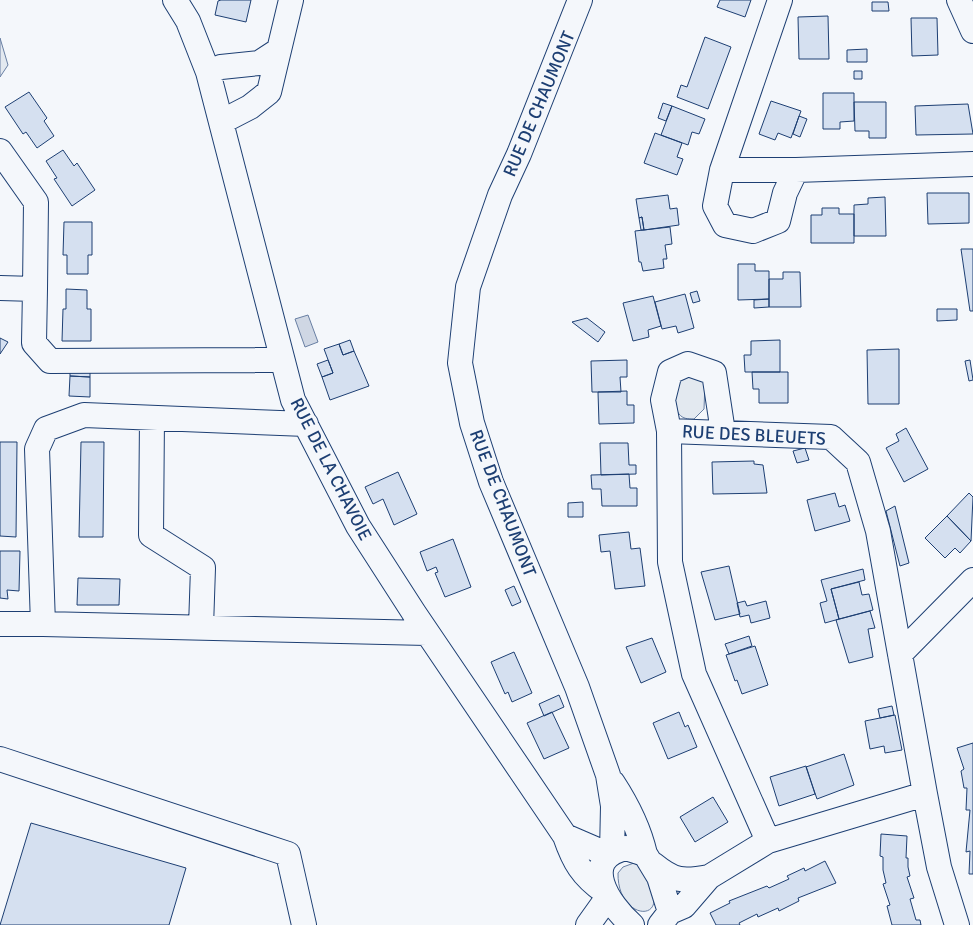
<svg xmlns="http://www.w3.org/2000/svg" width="973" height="925" viewBox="0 0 973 925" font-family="Signika,sans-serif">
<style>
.green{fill:#e3e9f0;stroke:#687fa3}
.water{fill:#cfd7e4;stroke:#687fa3}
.building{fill:#d5e0f0;stroke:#1d3f73}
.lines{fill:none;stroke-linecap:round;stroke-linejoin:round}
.minor-casing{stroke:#1d3f73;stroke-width:26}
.minor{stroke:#f4f7fb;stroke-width:24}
.labels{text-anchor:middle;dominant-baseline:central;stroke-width:4;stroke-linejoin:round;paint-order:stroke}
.street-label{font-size:18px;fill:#1d3f73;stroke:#f4f7fb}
</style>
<rect width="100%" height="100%" fill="#f4f7fb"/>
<!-- green -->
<path class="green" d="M0,38L8,65L0,77Z
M684,376L698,377L705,383L704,409L694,419C688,419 683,419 679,414C672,405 675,381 684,376Z
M634,863C643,868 645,875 650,884C669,924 617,920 618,873L623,867Z"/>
<!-- water -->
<path class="water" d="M308,315L318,342L305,347L295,319Z"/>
<!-- building -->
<path class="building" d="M221,0H251L246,22L215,15L218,1Z
M720,0H751L745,17L717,7Z
M872,2H888L889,11H872Z
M828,16L829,59H799L798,17Z
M911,18H937L938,55L912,56Z
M705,37L731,47L708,109L677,97L681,85L687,87Z
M867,49V62H847V50Z
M854,71H862V79H854Z
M29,92L47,118L44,121L54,136L37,148L26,132L23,134L5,107Z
M823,93H854V121L840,122V129H823Z
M771,101L801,111L791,138L778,133L775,140L759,134Z
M854,102H886V138H869V131H855Z
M663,103L672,106L666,121L658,118Z
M968,104L973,134L916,135L915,106Z
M672,106L705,119L699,134L692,132L688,145L661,135Z
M799,116L807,119L800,137L793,134Z
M655,133L682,143L677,157L683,159L677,175L644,163Z
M63,150L74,166L77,163L95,190L72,206L54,179L57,178L46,161Z
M927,193H969V223L928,224Z
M668,195L670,209L677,208L679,225L644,230L642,217L639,218L636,199Z
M885,197L886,236H854V205L868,204V198Z
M822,208H839V214H854V243H811V215H822Z
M642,217L644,230H641L639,218Z
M64,222H92V255H88V274H67V255H63Z
M670,227L672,244L665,245L667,259H663L664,268L643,271L641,262H639L635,231Z
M961,249H973V311H970Z
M738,264H755V271H769V299L738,300Z
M783,272H800L801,307H769V279H783Z
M66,289L87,290V309H91V341H62L63,309H66Z
M697,291L700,301L693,303L690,293Z
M685,294L694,328L678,333L676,326L662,329L655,302Z
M653,296L661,326L648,330L649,337L633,341L623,303Z
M769,299V307L754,308V300Z
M937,309H957V320L937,321Z
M587,318L605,332L598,342L572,322Z
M0,338L8,342L0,354Z
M350,340L354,351L343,355L339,344Z
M780,340V372H745L744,355H751V341Z
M339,344L343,355L354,351L369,386L330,400L322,377L333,373L324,349Z
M899,349V404H868L867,350Z
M328,360L333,373L322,377L317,364Z
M627,360V377H620L621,392H592L591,361Z
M970,360L973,380L969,381L965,361Z
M70,371H90V377L70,376Z
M752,372H788V403H759V389H753Z
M70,376L90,377V397L69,396Z
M627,391V405H634V423L599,424L598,392Z
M906,428L928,469L904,482L886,448L899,441L896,434Z
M0,442H17L16,537L0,536Z
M81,442H104L103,537H79Z
M600,443H628L629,465H636V474L601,475Z
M805,448L809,460L797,463L793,451Z
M754,461V464L763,465L767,493L713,494L712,462Z
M398,472L417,514L394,525L383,499L373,504L365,487Z
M629,474L630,488H637V506H602L601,489H592L591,475Z
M835,493L839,507L845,505L850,521L815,531L807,500Z
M969,493L973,497L971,541L947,516Z
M583,502V517H568V503Z
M895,506L909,563L900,566L886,511Z
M947,516L971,541L960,553L955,548L945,558L925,538Z
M629,532L631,549L640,548L645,586L615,589L610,551L601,552L599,535Z
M453,539L471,587L445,597L435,573L438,572L436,567L427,571L420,552Z
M0,551H20L19,591L7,590L8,599L0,598Z
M729,566L740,614L715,620L701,572Z
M863,569L865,580L831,589L839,619L825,623L820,603L827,601L821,580Z
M78,578L120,579L119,605H77Z
M859,582L862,595L869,594L873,610L839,619L831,589Z
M514,586L521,602L512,606L505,590Z
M745,601L747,606L766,601L770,618L751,623L749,615L740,617L737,603Z
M870,611L875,628L868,629L873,657L849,663L836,620Z
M749,636L752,646L729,654L725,644Z
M652,638L666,672L641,683L626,647Z
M755,646L768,685L742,694L737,680L735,681L726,655Z
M514,652L532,693L512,702L508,692L505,694L491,662Z
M559,695L564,707L544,716L539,704Z
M892,706L894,715L880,718L878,709Z
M552,712L569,748L544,759L527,723Z
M679,712L685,727L688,725L697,747L668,759L653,723Z
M895,715L902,750L885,753L884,746L870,749L865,721Z
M973,743V874H969L970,851L966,852L970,810H966L967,788H964L961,771L964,769L957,748Z
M844,754L854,785L817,799L806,767Z
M806,766L815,794L779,806L770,777Z
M713,797L728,822L695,842L680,817Z
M31,823L186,868L169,925H0Z
M881,834L907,836L906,858H908V867L910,876L907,877L914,898L910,899L916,920H920L921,925H892L887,906L890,905L883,884L886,883L883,870V857L880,856Z
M825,861L836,883L798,898L799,901L779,911L778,908L758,917L757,914L739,923L740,925H716L710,913L730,903L729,901L767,886L769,888L789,879L787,876L804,868L805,871Z"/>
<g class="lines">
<defs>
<path id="minor" d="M175,0L188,21L208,72L293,400L358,526L414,613L565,836C574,862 582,876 605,892
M580,0L519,154L500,195L468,287L460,363L472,423L491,482L577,687L608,775L613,806L612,853
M780,0L722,170L715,206L725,225L753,231L778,221L785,193L796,170L973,164
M959,0L973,31
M208,72L221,67L259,63L279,50
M221,122L250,107L269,92L291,0
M0,151L36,202L35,289
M722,170H796
M0,288L35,289L34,343L50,361L282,360
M152,418L151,535L203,568L201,627
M306,424L84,415L46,429L37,449L43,624L427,633
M669,431L663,400L670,372L688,364L714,373L723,432
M0,624H43
M900,654L973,580
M0,759L288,854L304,925
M613,783C628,806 639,828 645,854
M565,836L609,855
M768,841L694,674L670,562L669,431L831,437L858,462L878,531L925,794
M653,864C674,881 682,882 709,877
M670,912L684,906L709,877L768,841L925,794L939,867L957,925
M588,925L608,897
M632,925C609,905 578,859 626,848L645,854L659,877L670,912L660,925"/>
</defs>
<!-- minor casing -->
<use href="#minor" class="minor-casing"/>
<!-- minor -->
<use href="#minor" class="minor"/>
</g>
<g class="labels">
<!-- street labels -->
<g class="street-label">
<text transform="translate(539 104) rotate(-67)">RUE DE CHAUMONT</text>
<text transform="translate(754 435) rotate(3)">RUE DES BLEUETS</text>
<text transform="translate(331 469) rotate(63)">RUE DE LA CHAVOIE</text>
<text transform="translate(503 503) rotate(69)">RUE DE CHAUMONT</text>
</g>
</g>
</svg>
